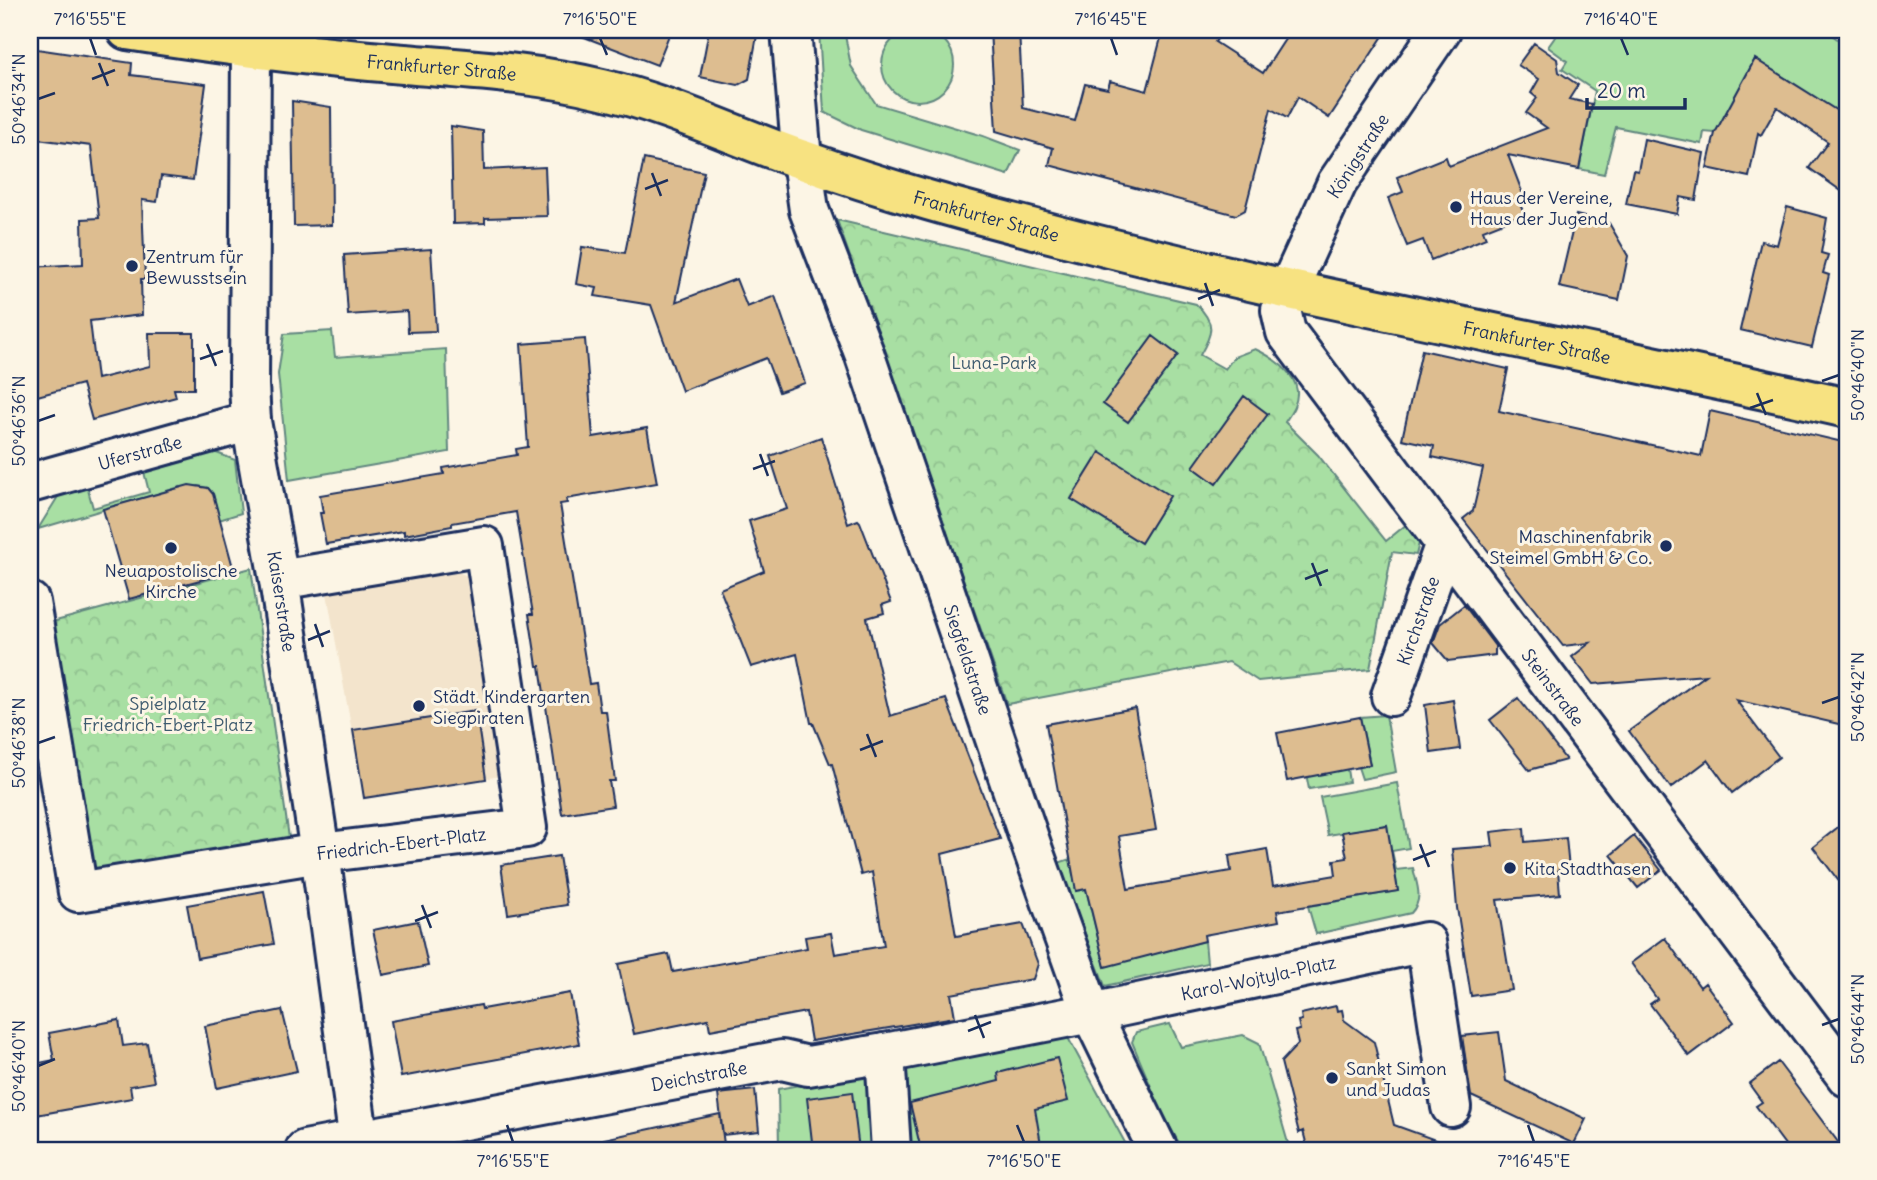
<svg xmlns="http://www.w3.org/2000/svg" width="1877" height="1180" viewBox="0 0 1877 1180" font-family="Delius,sans-serif">
<style>
.built{fill:#f3e4cc}
.green{fill:#a8dfa3;stroke:#628780;stroke-width:2}
.forest{fill:url(#forest-crowns);stroke:#628780;stroke-width:2}
.building{fill:#ddbd90;stroke:#1b2f5e;stroke-width:2}
.lines{fill:none;stroke-linecap:round;stroke-linejoin:round}
.minor-casing{stroke:#1b2f5e;stroke-width:44}
.major-casing{stroke:#1b2f5e;stroke-width:44}
.minor{stroke:#fcf5e5;stroke-width:38}
.major{stroke:#f7e281;stroke-width:38}
.ticks{fill:none;stroke:#1b2f5e;stroke-width:2.5}
.poi-dot{fill:#1b2f5e;stroke:#fcf5e5;stroke-width:2.5}
.labels{text-anchor:middle;dominant-baseline:central;stroke-width:6;stroke-linejoin:round;paint-order:stroke}
.street-label{font-size:18px;fill:#1b2f5e;stroke:#fcf5e5}
.poi-label{font-size:18px;fill:#1b2f5e;stroke:#fcf5e5;text-anchor:start}
.park-label{font-size:18px;fill:#3e5b6f;stroke:#fcf5e5}
.neatline{fill:none;stroke:#1b2f5e;stroke-width:2.5}
.ticks-label{font-size:18px;text-anchor:middle;fill:#1b2f5e}
</style>
<defs>
<pattern id="forest-crowns" width="20" height="18" patternUnits="userSpaceOnUse" patternTransform="scale(1.75)"><rect width="20" height="18" fill="#a8dfa3"/><path d="M2 6a3 3 0 1 1 6 0M12 15a3 3 0 1 1 6 0" fill="none" stroke="#90c08f"/></pattern>
</defs>
<rect width="100%" height="100%" fill="#fcf5e5"/>
<filter id="ink" filterUnits="userSpaceOnUse"><feTurbulence type="fractalNoise" baseFrequency=".0143" numOctaves="2"/><feDisplacementMap in="SourceGraphic" scale="14" xChannelSelector="R" yChannelSelector="G"/><feConvolveMatrix kernelMatrix="1 2 1 2 8 2 1 2 1" color-interpolation-filters="sRGB"/></filter>
<g filter="url(#ink)">
<!-- built -->
<path class="built" d="M451,570L468,576L481,589L501,776L364,798L326,588Z"/>
<!-- green -->
<path class="green" d="M882 65a36 36 0 1 1 72 0a36 36 0 1 1-72 0Z
M819,30H844L851,66L876,104L983,136L1020,150L1008,175L861,130L824,112Z
M1560,30H1825L1847,46V102L1839,113L1755,59L1715,133L1704,132L1702,144L1616,127L1604,174L1579,169L1595,91L1562,69L1567,61L1548,47Z
M332,331L335,357L446,349L449,452L289,480L278,374L284,334Z
M206,449L235,460L241,513L219,520L213,494L208,488L198,486L181,491L180,487L38,529L59,495L87,486L93,508L149,492L143,468Z
M1386,715L1396,772L1362,779L1358,767L1370,764L1360,717Z
M1303,758L1347,769L1349,782L1309,789Z
M1397,783L1409,848L1392,851L1396,870L1413,868C1417,885 1424,899 1411,913L1316,934L1308,906L1398,891L1387,825L1328,835L1320,797Z
M1070,859L1076,890L1086,889L1105,966L1205,941L1207,963L1105,986L1058,863Z
M1170,1024L1181,1047L1243,1035L1259,1043L1290,1150H1183L1162,1113L1132,1042L1136,1032Z
M1066,1034L1129,1150H779L778,1089Z"/>
<!-- forest -->
<path class="forest" d="M837,220L1196,304C1216,323 1213,333 1200,355L1225,369L1234,357L1255,349C1271,356 1295,372 1297,391C1298,403 1291,413 1285,422L1318,455L1386,541L1407,524L1419,543L1416,555L1392,552L1370,669L1258,681L1229,662L1007,704Z
M251,568L290,845L90,877L52,622Z"/>
<!-- building -->
<path class="building" d="M571,30H671L657,65L571,32Z
M709,30H758L749,79L738,85L700,77Z
M990,30H1019L1023,108L1075,121L1085,84L1108,89L1110,81L1147,91L1163,30H1224L1215,42L1263,73L1291,30H1387L1329,118L1298,97L1287,118L1271,109L1245,210L1236,215L1049,165L1053,148L996,131Z
M1534,43L1557,59L1559,72L1578,85L1569,99L1592,104L1579,169L1508,155L1524,197L1518,199L1524,214L1483,230L1486,238L1431,260L1423,240L1407,246L1397,222L1388,198L1403,192L1397,177L1446,157L1449,166L1547,128L1526,113L1537,98L1531,93L1539,79L1518,65Z
M30,48L132,63L131,75L206,84L193,180L161,176L157,202L142,200L145,279H141L142,315L90,321L97,379L150,366L149,333H194V389H174L176,397L92,420L82,384L30,398V267L83,264L82,219L99,218L91,146L30,138Z
M1755,59L1847,117V195L1809,168L1828,142L1777,107L1761,135L1758,133L1749,177L1707,168L1715,133Z
M292,101L331,107L332,225L294,226Z
M451,126L483,131L484,170L545,167L547,216L485,218V223L453,224Z
M1644,139L1704,153L1696,200L1680,197L1677,214L1626,204L1633,170L1638,171Z
M644,159L704,172L676,302L736,279L747,307L775,296L805,383L779,392L766,358L682,391L651,305L595,296L597,288L576,284L582,247L625,253Z
M1787,207L1827,218L1821,253L1828,255L1823,273L1829,275L1812,347L1740,330L1761,241L1777,245Z
M1576,215L1609,223L1628,256L1619,300L1559,287Z
M431,249L436,331L408,332L407,311L348,315L344,255Z
M1153,336L1178,355L1128,422L1103,404Z
M585,339L593,437L647,428L657,483L566,499L567,503L560,504L589,684L596,683L600,711H606L615,781H609L613,806L562,814L540,666H537L529,614H533L516,512L452,523V526L404,535V531L326,544L320,513H323L320,495L444,474L443,468L517,455L516,449L528,447L521,344Z
M1422,350L1508,369L1499,411L1701,456L1710,411L1847,443V726L1736,700L1779,757L1732,793L1708,760L1671,788L1629,731L1706,675L1593,684L1572,657L1590,643L1563,646L1463,519L1473,511L1483,468L1432,457L1434,446L1402,439Z
M1244,396L1268,414L1216,484L1193,467Z
M821,437L848,524L858,520L860,522L891,602L882,605L884,613L867,618L890,716L946,699L1000,839L942,854L956,936L1023,924L1038,964L1033,979L951,994L955,1017L811,1041L806,1012L710,1030L708,1019L634,1034L618,964L669,954L673,972L807,948L805,937L831,933L835,954L884,946L872,872L861,875L832,764H830L813,723H811L797,654L751,667L720,589L764,571L749,521L787,509L770,456Z
M1100,452L1170,496L1141,543L1071,499Z
M189,485L208,488L213,494L234,571L129,599L103,509Z
M1464,605L1495,646V655L1448,661L1433,643L1440,624Z
M1518,698L1566,760L1529,770L1490,720Z
M1453,700L1460,749L1431,753L1425,705Z
M1135,708L1156,830L1119,836L1128,889L1231,871L1229,856L1267,849L1273,886L1336,875L1334,860L1347,858L1342,832L1387,825L1398,891L1277,911L1279,921L1204,935L1205,941L1105,967L1086,889L1076,891L1046,724Z
M476,711L486,779L364,798L353,730Z
M1360,717L1370,765L1287,781L1277,733Z
M1847,820V892L1813,847Z
M1524,828L1525,842L1566,838L1569,869L1558,870L1560,894L1497,900L1512,990L1471,996L1457,908L1452,849L1493,846L1491,832Z
M1634,836L1661,870L1638,888L1611,855Z
M559,856L567,905L508,914L501,865Z
M264,891L274,944L197,958L187,905Z
M418,921L428,966L383,975L373,930Z
M1665,938L1700,987L1705,983L1734,1022L1689,1056L1650,1004L1657,999L1631,963Z
M570,993L579,1044L401,1077L391,1021L481,1005L482,1009Z
M1336,1006L1337,1011L1342,1010L1344,1020L1374,1042L1394,1125L1455,1147L1454,1150H1308L1303,1131L1299,1133L1281,1062L1298,1044L1295,1031L1300,1030L1298,1021L1302,1020L1301,1014Z
M282,1010L297,1071L217,1088L205,1026Z
M119,1020L123,1046L147,1043L154,1082L130,1086L132,1098L36,1115L30,1080V1065L54,1060L49,1033Z
M1499,1032L1506,1081L1586,1119L1574,1144L1471,1096L1462,1036Z
M1057,1058L1068,1101L1035,1109L1042,1150H921L910,1103L999,1081L998,1073Z
M1778,1062L1844,1150H1789L1756,1106L1762,1102L1749,1084Z
M755,1090L759,1131L723,1135L718,1094Z
M852,1092L859,1150H813L807,1098Z
M720,1114L724,1144L690,1150H605L604,1139Z"/>
<g class="lines">
<defs>
<g id="minor">
<path id="s1" d="M791,30L802,160L809,210L864,353L1034,853L1091,1013L1158,1150"/>
<path id="s2" d="M1441,30L1337,183L1288,290L1281,310L1286,332L1847,1077"/>
<path id="s3" d="M251,49L249,385L251,421L279,580L320,853L360,1150"/>
<path id="s4" d="M30,483L251,421"/>
<path id="s5" d="M30,602L78,892L320,853L527,828L484,546L279,580"/>
<path id="s6" d="M1391,696L1445,543"/>
<path d="M885,1053L891,1150"/>
<path id="s7" d="M305,1150L782,1060L808,1066L885,1053L1091,1013L1426,942L1451,1107"/>
</g>
<g id="major">
<path id="s8" d="M127,30C212,43 296,55 382,62C455,69 530,71 602,89C671,105 736,137 803,160C886,190 972,213 1058,235C1319,302 1585,349 1847,408"/>
</g>
</defs>
<!-- minor casing -->
<use href="#minor" class="minor-casing"/>
<!-- major casing -->
<use href="#major" class="major-casing"/>
<!-- minor -->
<use href="#minor" class="minor"/>
<!-- major -->
<use href="#major" class="major"/>
</g>
</g>
<!-- ticks -->
<path class="ticks" d="M90,38L96,55M600,38L607,55M1111,38L1117,55M1621,38L1628,55M99,63L108,86M92,79L115,70M38,99L55,93M652,173L661,196M645,189L668,180M1205,283L1213,306M1198,299L1220,290M207,344L216,366M200,359L223,351M1822,381L1839,375M1757,393L1766,415M1750,408L1773,400M38,421L55,415M760,454L768,476M753,469L775,461M1312,563L1321,586M1305,579L1328,570M315,624L323,647M308,640L330,631M1822,703L1839,697M867,734L876,757M38,743L55,737M860,750L883,741M1420,844L1429,867M1413,860L1436,851M422,905L431,928M415,921L438,912M975,1015L984,1038M1822,1025L1839,1019M968,1031L991,1022M38,1066L55,1059M507,1125L513,1142M1017,1125L1024,1142M1528,1125L1534,1142"/>
<!-- markers -->
<g class="poi-dot">
<circle cx="1456" cy="207" r="7"/>
<circle cx="132" cy="266" r="7"/>
<circle cx="1666" cy="546" r="7"/>
<circle cx="171" cy="548" r="7"/>
<circle cx="419" cy="706" r="7"/>
<circle cx="1510" cy="868" r="7"/>
<circle cx="1332" cy="1078" r="7"/>
</g>
<g class="labels">
<!-- street labels -->
<g class="street-label">
<text stroke="none"><textPath href="#s8" startOffset="317">Frankfurter Straße</textPath></text>
<text transform="translate(1358 156) rotate(-57)">Königstraße</text>
<text stroke="none"><textPath href="#s8" startOffset="884">Frankfurter Straße</textPath></text>
<text stroke="none"><textPath href="#s8" startOffset="1449">Frankfurter Straße</textPath></text>
<text stroke="none"><textPath href="#s4" startOffset="114">Uferstraße</textPath></text>
<text stroke="none"><textPath href="#s3" startOffset="555">Kaiserstraße</textPath></text>
<text stroke="none"><textPath href="#s6" startOffset="80">Kirchstraße</textPath></text>
<text stroke="none"><textPath href="#s1" startOffset="658">Siegfeldstraße</textPath></text>
<text stroke="none"><textPath href="#s2" startOffset="791">Steinstraße</textPath></text>
<text stroke="none"><textPath href="#s5" startOffset="621">Friedrich-Ebert-Platz</textPath></text>
<text stroke="none"><textPath href="#s7" startOffset="971">Karol-Wojtyla-Platz</textPath></text>
<text stroke="none"><textPath href="#s7" startOffset="401">Deichstraße</textPath></text>
</g>
<!-- poi labels -->
<g class="poi-label">
<text x="1470" y="197">Haus der Vereine,<tspan x="1470" dy="21">Haus der Jugend</tspan></text>
<text x="146" y="256">Zentrum für<tspan x="146" dy="21">Bewusstsein</tspan></text>
<text x="1652" y="536" text-anchor="end">Maschinenfabrik<tspan x="1652" dy="21">Steimel GmbH &amp; Co.</tspan></text>
<text x="171" y="570" text-anchor="middle">Neuapostolische<tspan x="171" dy="21">Kirche</tspan></text>
<text x="433" y="696">Städt. Kindergarten<tspan x="433" dy="21">Siegpiraten</tspan></text>
<text x="1524" y="868">Kita Stadthasen</text>
<text x="1346" y="1068">Sankt Simon<tspan x="1346" dy="21">und Judas</tspan></text>
</g>
<!-- park labels -->
<g class="park-label">
<text x="994" y="362">Luna-Park</text>
<text x="168" y="703">Spielplatz<tspan x="168" dy="21">Friedrich-Ebert-Platz</tspan></text>
</g>
</g>
<!-- margin -->
<rect width="1877" height="1180" fill="none" stroke="#fcf5e5" stroke-width="77"/>
<!-- scale -->
<path d="M1587 98v10h98v-10" fill="none" stroke="#1b2f5e" stroke-width="3.5"/>
<text x="1597" y="98" font-size="21" fill="#1b2f5e" stroke="#fcf5e5" stroke-width="5" paint-order="stroke">20 m</text>
<rect x="38" y="38" width="1801" height="1104" class="neatline"/>
<g class="ticks-label">
<text x="90" y="25">7°16'55"E</text>
<text x="600" y="25">7°16'50"E</text>
<text x="1111" y="25">7°16'45"E</text>
<text x="1621" y="25">7°16'40"E</text>
<text transform="translate(19 99) rotate(-90)" y="6">50°46'34"N</text>
<text transform="translate(1858 375) rotate(-90)" y="6">50°46'40"N</text>
<text transform="translate(19 421) rotate(-90)" y="6">50°46'36"N</text>
<text transform="translate(1858 697) rotate(-90)" y="6">50°46'42"N</text>
<text transform="translate(19 743) rotate(-90)" y="6">50°46'38"N</text>
<text transform="translate(1858 1019) rotate(-90)" y="6">50°46'44"N</text>
<text transform="translate(19 1066) rotate(-90)" y="6">50°46'40"N</text>
<text x="513" y="1167">7°16'55"E</text>
<text x="1024" y="1167">7°16'50"E</text>
<text x="1534" y="1167">7°16'45"E</text>
</g>
</svg>
